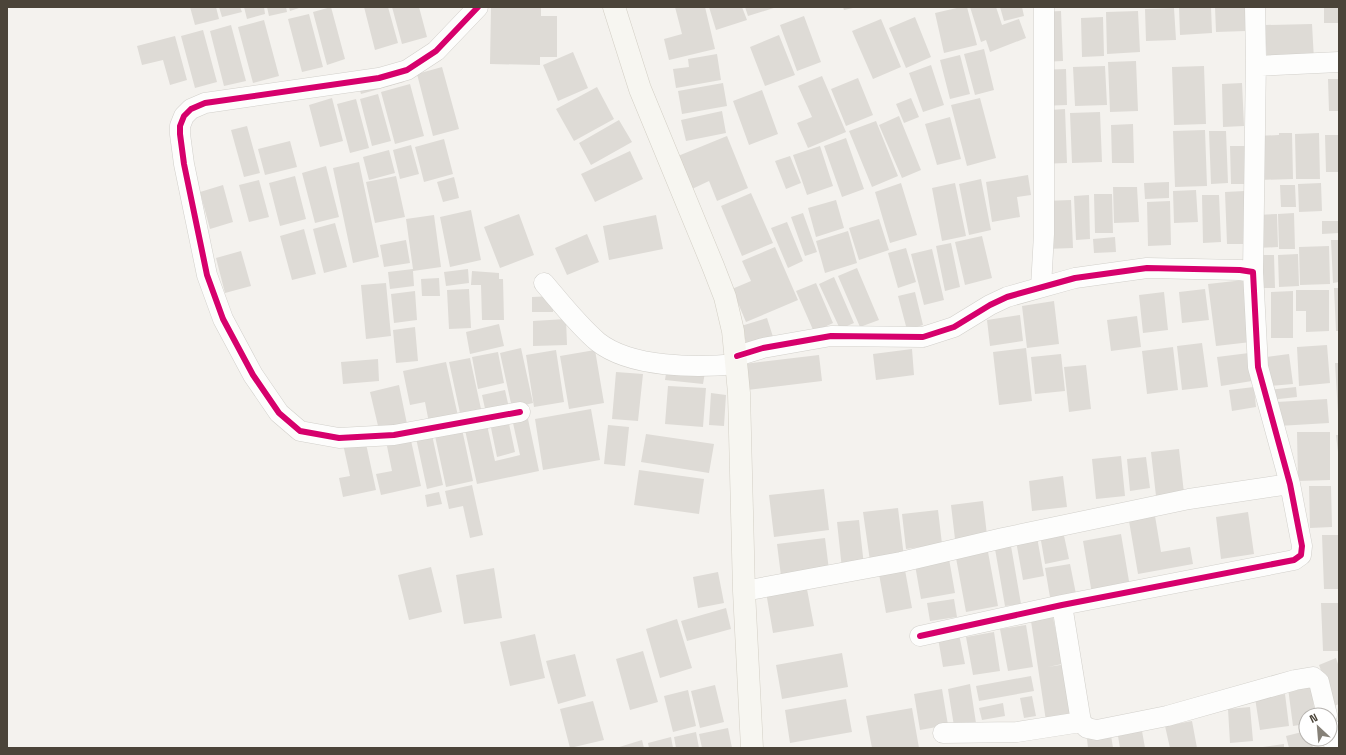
<svg xmlns="http://www.w3.org/2000/svg" width="1346" height="755" viewBox="0 0 1346 755" font-family="'Space Grotesk',sans-serif">
<style>
.building{fill:#dedbd6}
.lines{fill:none;stroke-linecap:round;stroke-linejoin:round}
.street-casing{stroke:#d2d0cb;stroke-width:21}
.secondary-casing{stroke:#d3cfc5;stroke-width:23}
.street{stroke:#fdfdfc;stroke-width:20}
.secondary{stroke:#f7f6f1;stroke-width:22}
.cycleway-casing{stroke:#fff;stroke-width:8}
.cycleway{stroke:#d6006c;stroke-width:6}
</style>
<rect width="100%" height="100%" fill="#f4f2ee"/>
<!-- building -->
<path class="building" d="M190,7H216L219,19L195,25Z
M219,7H240L242,12L222,17Z
M244,7H264L265,14L247,19Z
M267,7H286L287,12L269,16Z
M289,7H302L290,11Z
M331,7L345,59L327,65L313,12Z
M364,7H388L398,43L375,50Z
M392,7H419L427,37L402,44Z
M491,7H541V16H557V57H540V65L490,64Z
M675,7H705L715,49L669,60L664,39L682,34Z
M709,7H742L747,20L716,30Z
M745,7H777L748,16Z
M843,7H853V8L844,10Z
M961,7H967L977,45L944,53L935,13Z
M970,7H996L1002,25L1019,19L1026,38L990,52L986,40L981,42Z
M1000,7H1022L1024,16L1004,21Z
M1179,7H1211L1212,33L1180,35Z
M1215,7H1245L1246,31L1216,32Z
M1324,7H1339V23H1324Z
M1174,8L1176,40L1146,41L1145,9Z
M1061,11L1063,61L1040,62L1038,12Z
M1138,11L1140,52L1107,54L1106,12Z
M309,14L323,67L302,72L288,19Z
M804,16L821,62L797,71L780,25Z
M915,17L931,57L906,68L889,28Z
M1103,17L1104,56L1082,57L1081,18Z
M881,19L901,67L873,79L852,31Z
M264,20L279,76L253,83L238,27Z
M1312,24L1314,60L1267,62L1265,25Z
M231,25L246,81L224,86L210,31Z
M203,30L217,82L195,88L181,36Z
M779,35L795,75L765,86L750,47Z
M175,36L187,80L170,85L163,60L142,65L137,46Z
M984,49L994,90L975,95L964,54Z
M573,52L588,88L558,101L543,65Z
M717,54L721,80L676,88L673,69L689,67L688,59Z
M960,55L970,94L950,99L940,60Z
M1136,61L1138,111L1110,112L1108,62Z
M931,65L944,105L923,112L909,73Z
M1105,66L1107,105L1075,106L1073,67Z
M1204,66L1206,124L1174,125L1172,67Z
M442,67L459,129L433,136L417,74Z
M1066,69L1067,105L1039,106L1038,70Z
M402,75L404,82L361,94L359,87Z
M822,76L846,132L808,148L797,123L812,117L798,86Z
M858,78L873,115L846,126L831,89Z
M1328,79H1339V111H1329Z
M723,83L727,106L682,114L678,91Z
M1242,83L1244,126L1223,127L1222,84Z
M410,84L424,136L395,144L381,92Z
M597,87L614,119L574,141L556,109Z
M762,90L778,134L749,145L733,101Z
M378,94L391,141L372,146L360,99Z
M332,98L343,141L320,147L309,105Z
M911,98L919,117L904,123L896,104Z
M980,98L996,158L967,166L951,105Z
M356,99L369,148L350,153L337,104Z
M1065,109L1067,163L1037,164L1035,111Z
M722,111L726,133L686,141L681,120Z
M1100,112L1102,162L1072,163L1070,113Z
M899,116L921,170L902,178L879,125Z
M950,117L961,159L937,165L925,124Z
M619,120L632,142L591,165L579,143Z
M876,121L898,176L872,187L849,131Z
M1133,124L1134,163H1112L1111,125Z
M247,126L260,173L244,177L231,130Z
M1205,130L1207,186L1175,187L1173,131Z
M1209,131H1226L1228,183L1211,184Z
M1279,133H1292L1293,179L1258,180L1256,136L1279,135Z
M1319,133L1320,179H1296L1295,134Z
M1325,135H1339V172H1326Z
M727,136L748,188L717,201L709,181L692,189L678,156Z
M846,138L864,189L842,197L824,146Z
M444,139L453,174L424,182L415,147Z
M290,141L297,167L265,175L258,149Z
M411,145L419,174L400,179L393,150Z
M820,146L833,186L807,195L793,155Z
M1230,146H1247L1249,184H1231Z
M389,150L395,173L369,180L363,157Z
M630,151L643,179L595,202L581,174Z
M790,156L801,183L786,189L775,161Z
M359,162L379,257L353,263L333,168Z
M326,166L339,217L315,223L302,173Z
M1028,175L1031,195L1017,197L1020,217L992,222L986,182Z
M295,176L306,219L280,226L269,183Z
M396,176L405,217L375,223L366,182Z
M454,177L459,198L443,202L437,182Z
M981,179L991,230L969,235L959,184Z
M259,180L269,217L249,222L239,185Z
M1169,182V198L1145,199L1144,183Z
M901,183L917,235L890,243L875,192Z
M955,183L966,236L942,241L932,188Z
M1321,183L1322,211L1299,212L1298,184Z
M223,185L233,222L210,229L200,192Z
M1280,185H1295L1296,207H1281Z
M1113,187H1137L1139,222L1114,223Z
M1196,190L1198,222L1174,223L1173,191Z
M1245,191L1247,244H1227L1225,192Z
M751,193L773,243L742,256L721,206Z
M1094,194H1112L1113,233H1095Z
M1089,195L1090,239L1076,240L1074,196Z
M1202,195H1219L1221,242L1203,243Z
M836,200L844,228L816,237L808,208Z
M1071,200L1073,248L1046,249L1044,201Z
M1170,201L1171,245L1148,246L1147,202Z
M471,210L481,260L450,267L440,217Z
M803,213L817,252L805,256L791,217Z
M1294,213L1295,249H1279L1278,214Z
M519,214L534,255L500,268L484,227Z
M1277,214L1278,247L1257,248L1256,215Z
M434,215L441,267L413,271L414,286L390,289L388,272L413,269L406,219Z
M656,215L663,249L609,260L603,226Z
M879,219L889,250L859,260L849,228Z
M1322,221H1339V233L1322,234Z
M787,222L803,261L788,268L771,228Z
M335,223L347,267L324,273L313,229Z
M304,229L316,274L292,280L280,236Z
M848,231L857,263L825,273L816,241Z
M587,234L599,262L567,275L555,248Z
M982,236L992,278L965,285L955,242Z
M1115,237L1116,252L1094,253L1093,239Z
M406,240L410,263L384,267L380,245Z
M1331,240H1339V282L1333,283Z
M951,243L960,287L945,291L936,246Z
M1329,246L1330,284L1300,285L1299,247Z
M775,247L798,300L746,322L732,289L751,281L742,261Z
M906,248L916,282L898,288L888,253Z
M932,249L944,300L924,305L911,254Z
M241,251L251,286L225,293L216,258Z
M1298,254L1299,286L1279,287L1278,255Z
M1254,255H1274L1275,288H1256Z
M857,268L879,320L860,327L838,276Z
M468,269L469,283L446,286L444,272Z
M472,271L499,273V279H503L504,320H482L481,285H471Z
M834,277L854,323L840,329L819,284Z
M439,278L440,296H422L421,279Z
M1244,280L1251,342L1216,346L1208,284Z
M386,283L391,336L366,339L361,285Z
M816,283L833,323L814,332L796,291Z
M1334,288H1339V331H1336Z
M469,289L471,328L449,329L447,290Z
M1205,289L1209,320L1182,323L1179,292Z
M1296,290H1329V331L1306,332V311H1296Z
M415,291L417,320L394,323L391,294Z
M1293,291V338H1271V292Z
M915,292L923,325L907,330L898,296Z
M1164,292L1168,330L1143,333L1139,295Z
M554,296L553,312H532V297Z
M1054,301L1059,344L1027,348L1022,306Z
M1020,315L1023,341L990,346L987,320Z
M1137,316L1141,347L1111,351L1107,320Z
M767,318L774,340L748,348L741,326Z
M566,319L567,345L533,346V321Z
M499,324L504,346L470,354L466,332Z
M415,327L418,361L396,363L393,330Z
M1202,343L1208,387L1182,390L1177,346Z
M1327,345L1330,383L1299,386L1297,347Z
M1173,347L1178,390L1147,394L1142,351Z
M521,348L533,403L512,408L500,353Z
M1026,348L1032,401L999,405L993,352Z
M912,349L914,375L876,380L873,354Z
M556,350L564,402L534,407L526,355Z
M595,350L604,403L569,409L560,356Z
M498,352L504,383L478,389L472,357Z
M1249,353L1252,381L1221,386L1217,357Z
M1061,354L1065,391L1035,394L1031,357Z
M1289,354L1293,384L1269,386L1266,357Z
M819,355L822,381L747,390L744,364Z
M470,358L481,409L460,413L449,362Z
M378,359L379,381L343,384L341,362Z
M446,362L458,416L429,423L425,402L410,405L403,371Z
M1335,363H1339V413H1338Z
M1086,365L1091,409L1069,412L1064,367Z
M667,367L705,372L703,384L665,380Z
M616,372L643,374L638,421L612,419Z
M399,385L407,424L379,430L370,392Z
M668,386L706,388L703,427L665,424Z
M1254,387L1256,407L1232,411L1229,390Z
M1296,387L1297,397L1269,400L1268,390Z
M505,390L509,408L486,413L482,395Z
M711,393L726,395L724,426L709,425Z
M1327,399L1329,423L1278,426L1277,402Z
M591,409L600,460L543,470L535,419Z
M508,419L515,452L497,457L490,423Z
M528,419L539,471L477,484L465,430L487,425L495,461L520,455L513,423Z
M608,425L629,427L625,466L604,464Z
M462,429L473,481L446,487L435,436Z
M1297,432H1330V480L1298,481Z
M646,434L714,444L709,473L641,462Z
M432,435L443,485L427,489L416,438Z
M1336,435H1339V452H1338Z
M410,436L421,486L381,495L376,474L392,471L386,441Z
M365,439L376,490L343,497L339,478L350,476L343,444Z
M1179,449L1184,493L1156,496L1151,452Z
M1121,456L1125,496L1096,499L1092,459Z
M1146,457L1150,488L1130,491L1127,459Z
M639,470L704,479L699,514L634,505Z
M1063,476L1067,507L1032,511L1029,481Z
M472,485L483,535L470,538L463,506L449,509L445,491Z
M1309,486H1331L1332,527L1310,528Z
M824,489L829,530L774,537L769,495Z
M439,492L442,504L427,507L425,495Z
M983,501L987,535L955,539L951,505Z
M898,508L904,557L870,561L863,512Z
M938,510L942,544L906,549L902,514Z
M1248,512L1254,554L1221,559L1216,517Z
M1155,516L1161,552L1190,547L1193,564L1138,574L1129,521Z
M859,520L864,566L842,569L837,522Z
M1063,531L1069,559L1045,564L1040,535Z
M1121,534L1130,587L1092,594L1083,541Z
M1322,535H1339V589H1324Z
M1037,537L1044,576L1023,580L1016,541Z
M825,538L829,570L781,576L777,544Z
M1011,546L1021,604L1005,606L995,549Z
M988,552L998,606L966,612L956,558Z
M949,559L955,593L921,599L915,565Z
M1070,564L1077,599L1051,603L1045,568Z
M431,567L442,612L409,620L398,575Z
M494,568L502,618L464,624L456,575Z
M905,570L912,608L886,613L879,574Z
M718,572L724,603L698,608L693,577Z
M806,584L814,626L773,633L766,592Z
M954,599L957,617L930,621L927,603Z
M1321,603H1339V651H1323Z
M726,608L731,629L687,641L681,621Z
M1053,617L1062,664L1048,667L1066,664L1075,716L1046,721L1031,621Z
M677,619L692,668L660,678L646,629Z
M1026,625L1033,667L1008,671L1000,629Z
M994,632L1000,671L973,675L966,637Z
M535,634L545,678L510,686L500,642Z
M959,634L965,664L943,667L938,638Z
M643,651L658,702L630,710L616,659Z
M842,653L848,687L782,699L776,665Z
M575,654L586,696L558,704L546,661Z
M1336,658L1339,667V704L1334,706L1319,665Z
M1031,676L1034,691L979,701L976,686Z
M970,684L976,723L954,726L948,689Z
M715,685L724,722L700,728L691,691Z
M1311,685L1315,715H1306V724L1293,726L1288,688Z
M942,689L948,725L920,730L914,694Z
M688,690L696,726L673,732L664,696Z
M1285,694L1289,726L1260,730L1255,698Z
M1032,696L1036,716L1024,718L1020,698Z
M846,699L852,732L790,743L785,710Z
M593,701L604,740L570,748L560,709Z
M1003,703L1005,716L982,720L979,708Z
M1250,707L1253,741L1230,743L1228,709Z
M912,708L919,748H872L866,716Z
M1192,721L1197,748H1170L1165,726Z
M728,728L732,748H702L699,734Z
M1142,731L1145,748H1120L1118,736Z
M1306,731V739H1311L1313,748H1289L1286,736Z
M696,732L699,748H676L674,737Z
M1111,735L1113,748H1088L1087,739Z
M671,737L673,748H649L648,743Z
M642,740L644,748H616Z
M1284,744V748H1263V747Z"/>
<g class="lines">
<defs>
<path id="street" d="M478,7L436,51L407,70L379,78L205,103L191,109L184,116L180,126V134L184,164L207,275L223,319L253,375L279,413L300,431L339,438L394,435L520,412
M1256,66L1339,62
M1253,272L1256,58L1255,7
M544,283C561,303 578,325 598,342C631,368 697,368 737,364
M1041,287L1044,234V7
M737,356L763,348L831,336L923,337L954,327L990,305L1007,297L1075,278L1147,268L1240,270L1253,272L1258,367L1290,484L1302,546L1301,555L1294,560L1062,605L920,636
M744,591L901,562L1003,538L1189,499L1290,484
M1062,605L1081,722L1087,728L1097,730L1167,716L1295,680L1313,677L1319,682L1327,715
M1330,728L1335,748
M943,733L1017,732L1081,722"/>
<path id="secondary" d="M614,7L640,89L713,266L725,297L733,331L739,393L744,591L752,748"/>
</defs>
<!-- street casing -->
<use href="#street" class="street-casing"/>
<!-- secondary casing -->
<use href="#secondary" class="secondary-casing"/>
<!-- street -->
<use href="#street" class="street"/>
<!-- secondary -->
<use href="#secondary" class="secondary"/>
<defs>
<path id="cycleway" d="M478,7L436,51L407,70L379,78L205,103L191,109L184,116L180,126V134L184,164L207,275L223,319L253,375L279,413L300,431L339,438L394,435L520,412
M737,356L763,348L831,336L923,337L954,327L990,305L1007,297L1075,278L1147,268L1240,270L1253,272L1258,367L1290,484L1302,546L1301,555L1294,560L1062,605L920,636"/>
</defs>
<!-- cycleway casing -->
<use href="#cycleway" class="cycleway-casing"/>
<!-- cycleway -->
<use href="#cycleway" class="cycleway"/>
</g>
<!-- border -->
<rect width="1346" height="755" fill="none" stroke="#4b4439" stroke-width="16"/>
<!-- north arrow -->
<g transform="translate(1318 727) rotate(334)"><circle r="19" fill="#ffffff" stroke="#b7b4b0"/>
<path d="M0-3L7 15L0 10L-7 15Z" fill="#868178"/>
<text y="-6" font-size="11" font-weight="bold" text-anchor="middle" fill="#4b4439">N</text>
</g>
</svg>
